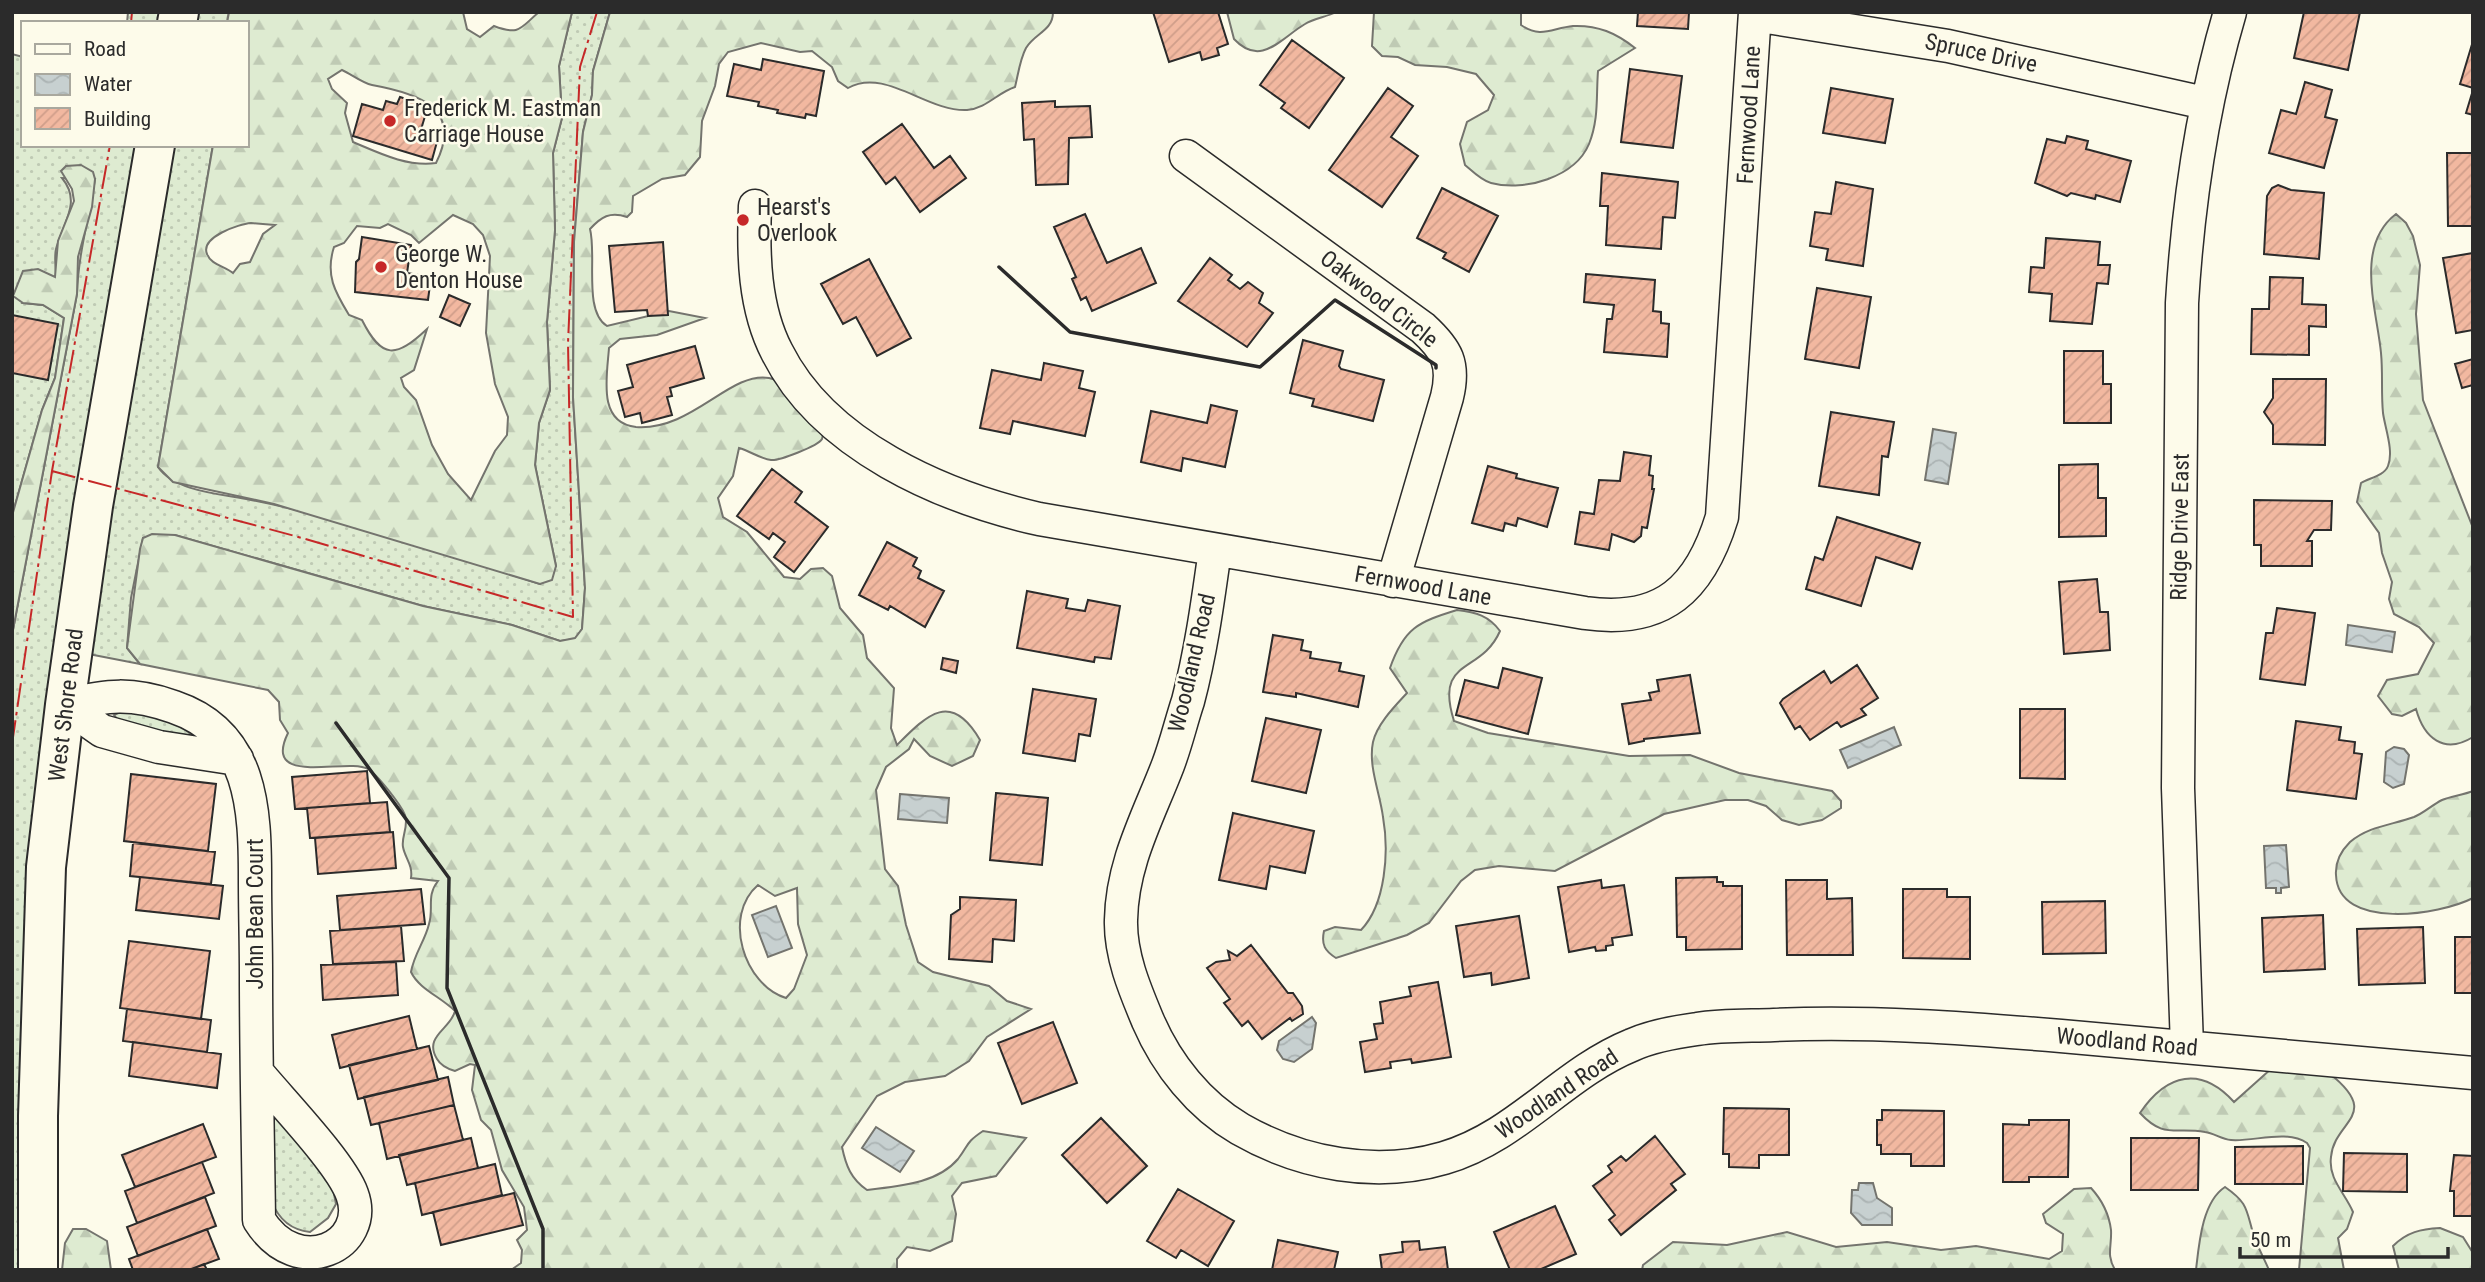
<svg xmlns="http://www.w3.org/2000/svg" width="2485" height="1282" viewBox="0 0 2485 1282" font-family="'Roboto Condensed',sans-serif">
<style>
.grass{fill:url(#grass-dots);stroke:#74746e;stroke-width:2}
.forest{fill:url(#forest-firs);stroke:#74746e;stroke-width:2;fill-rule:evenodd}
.water{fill:url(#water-waves);stroke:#74746e;stroke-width:2}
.building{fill:url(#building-hatch);stroke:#2b2b2b;stroke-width:2}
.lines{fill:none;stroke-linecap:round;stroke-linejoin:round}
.minor-casing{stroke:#2b2b2b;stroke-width:35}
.major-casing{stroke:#2b2b2b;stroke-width:42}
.minor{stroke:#fdfbea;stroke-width:32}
.major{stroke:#fdfbea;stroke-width:38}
.wall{stroke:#2b2b2b;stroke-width:3.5}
.power{stroke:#c62828;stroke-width:2;stroke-dasharray:24 5 3.5 5;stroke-linecap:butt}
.poi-dot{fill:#c62828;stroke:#fdfbea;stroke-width:2.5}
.labels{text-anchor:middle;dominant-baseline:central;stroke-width:5;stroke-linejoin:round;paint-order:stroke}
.street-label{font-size:23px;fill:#2b2b2b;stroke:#fdfbea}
.poi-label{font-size:23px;fill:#2b2b2b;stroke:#fdfbea;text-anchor:start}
</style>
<defs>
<pattern id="grass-dots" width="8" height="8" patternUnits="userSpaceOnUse" patternTransform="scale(1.75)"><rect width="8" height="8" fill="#deebd1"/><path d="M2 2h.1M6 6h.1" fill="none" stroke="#bfcab4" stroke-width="1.8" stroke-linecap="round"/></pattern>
<pattern id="forest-firs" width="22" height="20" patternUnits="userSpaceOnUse" patternTransform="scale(1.75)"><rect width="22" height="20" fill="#deebd1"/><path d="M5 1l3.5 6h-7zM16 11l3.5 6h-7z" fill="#bfcab4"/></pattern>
<pattern id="water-waves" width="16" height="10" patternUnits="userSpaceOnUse" patternTransform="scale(1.75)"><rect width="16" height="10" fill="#c7d0d0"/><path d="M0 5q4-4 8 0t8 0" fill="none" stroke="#abb3b3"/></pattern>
<pattern id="building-hatch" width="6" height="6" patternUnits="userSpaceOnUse" patternTransform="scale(1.75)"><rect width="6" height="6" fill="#f2b8a0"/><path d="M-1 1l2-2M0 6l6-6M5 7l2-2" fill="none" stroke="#d09e8a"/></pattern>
</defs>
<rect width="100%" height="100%" fill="#fdfbea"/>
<!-- grass -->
<path class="grass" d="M128,12H229L227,23H127Z
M572,12H610L593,71L592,95L583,132L574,242L573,397L585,588L582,629L575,639L560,641L512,625L423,606L175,535L143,538L131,598L127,648L140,664L73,651L38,1270H12V635L77,294C78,255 89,218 95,179L62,178C82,202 63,223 56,249C54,258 56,268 56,277L23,303L43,305L64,318L55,378L42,410L12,516V54L23,57V145H213L158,467C175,492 223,494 251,500C349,519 445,554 540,584L556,566L535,465L539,423L550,390L547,322L555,230L553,153L562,118L559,66Z
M124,710C146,714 179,718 193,737L185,741L120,723L114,715Z
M269,1095L333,1189L336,1204L328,1218L310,1232C292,1230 279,1220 272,1202Z"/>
<!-- forest -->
<path class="forest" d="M229,12H463L467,29L480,37L494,26C520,36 520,28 539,12H572L559,66L562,118L553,153L555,230L547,322L550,390L539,423L535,465L556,566L552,580L540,584L274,504L173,482L158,467L213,145H247V23H227ZM342,70C351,74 362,83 372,85C416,93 464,107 436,163C407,167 379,153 353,142L345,113L347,103L332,89L328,79ZM453,215L473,224L483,235L490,256L486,333L495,384L508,417L507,435L495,451L471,500L448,474L432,445L416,400L404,387L401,378L414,370L427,329C396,358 382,360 362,320L349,315C335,292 325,275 334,247L344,243L357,226L380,228L388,224L411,235L419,243ZM251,223L275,225L263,234L250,262L240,264L233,273C225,266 211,265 207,254C200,237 239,224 251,223Z
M610,12H1053C1053,31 1035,33 1026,48C1020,59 1018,75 1015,87C997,93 987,108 967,110C927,112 885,67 848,88L838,81L832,67L812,51L800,52L761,43L728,52L719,64L715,86L702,121L700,157L685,175L662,179L633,196L632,212L627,217C610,211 601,217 590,229C597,256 583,311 607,326L669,311L705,318L657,335L620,339L609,348C607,376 597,423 636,427C692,431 730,371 769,378C793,382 810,411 824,428C823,431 823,436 822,439C818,446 779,461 771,460C761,459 750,451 739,448L733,476L718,498L723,517L747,532L784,577L800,579L811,569L823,568L832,576L840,608L863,635L867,658L894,688L891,728L897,745C927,715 951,690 980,740L973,756L952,766L930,756L914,739L909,749L886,767L876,790L885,869L898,886L906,925L918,962L933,972L989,986L1007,1001L1031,1009L987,1037L969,1061L945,1076L905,1082L877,1096L842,1147C846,1166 851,1179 867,1190C898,1186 937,1184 958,1159C969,1145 965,1143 983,1131L1026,1138L996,1176L962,1183L952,1196L956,1214L952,1241L930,1251L907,1247L897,1259V1270H511L521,1263L522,1250L517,1240L527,1230L524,1207L502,1170L491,1130L481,1120L472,1090L475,1065L470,1064L455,1071C448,1069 441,1066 437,1059C423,1036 451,1029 455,1011C441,997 419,989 411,972C414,954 425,941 429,924C434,908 426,896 438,881L411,878C413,865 405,858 403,847C401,837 409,826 405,815C401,805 377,774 368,769C347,757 261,788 288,733L280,720L279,702L268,690L140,664L127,648L140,549L143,538L152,534L175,535L423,606L512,625L560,641L575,638L582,629L585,588L573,397L574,242L583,132L592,95L593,71ZM758,885L775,896L797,888L798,924L807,955L794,989L786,998C744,985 722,916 758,885Z
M1227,12H1336C1327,17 1314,18 1305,24C1281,38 1261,68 1234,39Z
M1374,12H1521V25C1541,39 1552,28 1573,26C1598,25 1616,33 1635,48L1598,71C1596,97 1599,119 1589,144C1575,177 1525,192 1491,183C1482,181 1472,171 1465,165L1460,144L1467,122L1488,110L1494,95L1476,74L1447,67L1415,65L1398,57L1382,56L1372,46Z
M81,165L93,172L95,179L92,207L78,257L77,294L12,635V516L42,410L55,378L64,318L43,305L23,303L13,296L23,271L38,269L55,277L58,241L74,201L72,189L61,171L66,166Z
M2396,214L2406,223L2413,236L2420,265L2416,314L2423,400L2473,528V737C2444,755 2424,738 2416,709L2402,716L2392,714L2378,696L2387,680L2418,674L2434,643L2419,627L2394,614L2389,599L2392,582L2382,553L2379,533L2357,502L2361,483C2369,478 2384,476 2388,466C2394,451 2385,428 2383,413C2381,393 2383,373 2381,353C2377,310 2354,246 2396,214Z
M1457,610C1476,612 1489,616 1500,631C1481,675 1434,657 1454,721L1488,733L1629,756L1690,755L1739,773L1832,791L1841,801V808L1822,820L1799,825L1782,820L1766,806L1748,800H1725L1664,814L1555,871L1499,866L1475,870L1461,881L1429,923L1407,935L1336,958C1325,951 1321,945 1324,931L1335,927L1361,930C1386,904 1389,851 1383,817C1380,793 1368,766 1373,742C1377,724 1395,706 1407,693L1390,668C1404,628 1418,622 1457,610Z
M2473,791V898C2440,915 2338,931 2336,875C2335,862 2341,851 2350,842C2369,826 2392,825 2414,817C2424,813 2432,805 2442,800C2452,796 2463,795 2473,791Z
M2272,1068L2329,1073C2383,1116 2334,1120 2331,1157C2328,1179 2345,1193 2353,1212L2347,1229L2338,1238L2344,1270H2299L2310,1148L2307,1143C2286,1129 2254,1142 2231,1140C2221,1139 2214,1133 2205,1132C2174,1127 2164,1139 2140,1113C2167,1073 2201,1066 2234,1102Z
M2225,1187C2248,1203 2246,1209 2253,1233C2257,1246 2264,1258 2269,1270H2196C2199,1244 2202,1202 2225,1187Z
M2091,1188C2102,1200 2109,1214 2111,1230C2112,1246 2106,1255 2115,1270H1642L1643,1265L1673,1242L1727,1245L1787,1232L1836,1247L1887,1242L1941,1250L1976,1246L2049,1259L2062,1251L2063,1234L2046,1223L2043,1214L2074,1189Z
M2440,1228L2463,1237L2473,1253V1270H2399L2393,1246C2407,1232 2421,1229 2440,1228Z
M73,1229H86L107,1241L111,1270H62L65,1243Z"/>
<!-- water -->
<path class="water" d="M1933,429L1956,433L1948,484L1925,480Z
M2348,625L2395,632L2392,652L2346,645Z
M1894,727L1901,745L1848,768L1840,750Z
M2394,747L2404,749L2409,755L2404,784L2393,788L2384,782L2386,752Z
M900,794L949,798L947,823L898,819Z
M2286,845L2289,887L2281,888V893H2276V888H2266L2264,846Z
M776,906L792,948L768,957L752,915Z
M1312,1017L1316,1023L1312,1049L1294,1062L1283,1059L1277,1050L1279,1041Z
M876,1127L914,1151L900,1172L862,1148Z
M1859,1183H1873L1877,1198L1892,1208V1225H1862L1851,1213L1852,1190H1858Z"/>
<!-- building -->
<path class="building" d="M1153,12H1218L1228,44L1217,48L1219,55L1202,60L1200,52L1169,62Z
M1638,12H1689L1688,29L1637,26Z
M2304,12H2360L2348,70L2294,58Z
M1292,40L1344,78L1309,128L1281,108L1285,103L1260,85Z
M2473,41V88L2460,84Z
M763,59L824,71L816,116L806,114L805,118L777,113L778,110L758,106L759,102L727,96L734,64L761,70Z
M1630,69L1682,76L1673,148L1621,142Z
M2305,82L2332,90L2325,117L2337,120L2324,168L2269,153L2281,110L2296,114Z
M1388,88L1413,106L1391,137L1418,156L1382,207L1329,170Z
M1831,88L1893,99L1885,143L1823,133Z
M2473,90V115L2466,113Z
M400,97L428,106L420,133L438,138L432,160L353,136L362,104L383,110L386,101L397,104Z
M1055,101V107L1090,106L1092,137L1069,138L1068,184L1036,185L1034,139L1024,140L1022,103Z
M902,124L934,168L950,156L966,178L920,212L895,177L886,184L863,152Z
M2067,136L2088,141L2086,149L2131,161L2120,202L2096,195L2095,199L2071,193L2067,196L2035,183L2047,139L2065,143Z
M2447,153H2473V226H2448Z
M1602,173L1678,182L1675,218L1663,217L1661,249L1606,245L1608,206H1600Z
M1836,182L1873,189L1863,266L1826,260L1828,249L1810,246L1815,212L1831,214Z
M2278,185L2291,190L2324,193L2319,259L2264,254L2267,196L2272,188Z
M1442,188L1498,216L1469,272L1443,258L1446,253L1417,238Z
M1085,214L1107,263L1141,248L1156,283L1092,311L1086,297L1081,300L1072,279L1076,277L1054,227Z
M362,237L411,245L407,273L431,277L428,300L355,292L356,262L359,259Z
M2046,238L2100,242L2098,265H2110L2108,284L2097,283L2092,324L2050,321L2052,294L2029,292L2031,267L2044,268Z
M663,242L668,315L648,316L647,310L615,312L609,246Z
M2473,253V330L2456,333L2443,258Z
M1210,258L1232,275L1228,280L1240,289L1248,282L1263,293L1259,303L1273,313L1247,347L1178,301Z
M869,259L911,338L877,356L856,317L843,324L821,284Z
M1586,274L1655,280L1653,311L1661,312V323L1669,324L1667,357L1604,352L1607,319H1612L1614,305L1584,302Z
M2270,277L2303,278L2302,304L2326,305V327L2309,326V355L2251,354L2252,309H2269Z
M1817,288L1871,297L1859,368L1805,359Z
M449,295L470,304L460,326L440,317Z
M12,315L58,324L48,380L12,373Z
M1303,340L1343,351L1339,366L1341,369L1384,380L1373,421L1312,406L1314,399L1290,393Z
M695,346L704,378L670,388L672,396L667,397L672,415L642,423L640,413L625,417L618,391L633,387L627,365Z
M2064,351H2103V384H2111V423H2064Z
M2473,359V385L2462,388L2455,364Z
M1044,363L1083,371L1079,388L1095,392L1085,436L1013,421L1010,434L980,428L992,370L1041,380Z
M2273,379H2326L2325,445L2273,444V425L2264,412L2273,398Z
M1211,405L1237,411L1225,467L1183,458L1181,471L1141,462L1151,411L1207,423Z
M1831,412L1894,422L1888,457L1882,456L1879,495L1819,486Z
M1624,452L1651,456L1649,475L1653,476L1652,489H1654L1647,528L1642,527L1641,536L1634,542L1612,534L1609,550L1575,544L1580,512L1594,514L1599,480L1620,481Z
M2098,464V498H2106V536L2059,537V465Z
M1488,466L1517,474L1516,478L1558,488L1547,527L1518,518L1516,526L1505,523L1503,531L1472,523Z
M772,469L802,492L795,502L828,527L794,572L774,557L785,542L773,533L769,539L737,516Z
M2254,500L2332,501L2331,530H2314L2307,541H2312V566H2261V545H2254Z
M1837,517L1920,543L1912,569L1876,557L1861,606L1806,589L1815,557L1823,560Z
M887,542L917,558L913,566L921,571L918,578L944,591L925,627L890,606L888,610L859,595Z
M2097,579L2100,612H2108L2110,650L2064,654L2059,582Z
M1027,591L1068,599L1066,608L1085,611L1088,600L1120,606L1111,659L1095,657L1094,662L1017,648Z
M2277,608L2315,613L2305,685L2260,679L2266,633H2273Z
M1273,635L1303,640L1301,650L1311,652L1310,658L1341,663L1339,671L1364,676L1358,707L1296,693V697L1263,692Z
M943,658L958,661L956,673L941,669Z
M1857,665L1878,698L1861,709L1866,715L1841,727L1837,722L1810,740L1800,726L1795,729L1780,703L1783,699L1824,671L1831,683Z
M1503,668L1542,678L1528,734L1456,715L1465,680L1498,688Z
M1690,675L1700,733L1644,739V741L1629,744L1622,704L1651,700L1649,693L1659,691L1657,680Z
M1033,689L1096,699L1090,736L1079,734L1075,761L1023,753Z
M2020,709H2065V779L2020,778Z
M1266,718L1321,730L1306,793L1252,781Z
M2296,721L2341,727L2339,740L2355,742L2354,753L2362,754L2356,799L2287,790Z
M367,771L370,803L295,809L292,777Z
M131,774L216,784L208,851L124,841Z
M996,793L1048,798L1042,865L990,860Z
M387,802L390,832L310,838L307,808Z
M1233,813L1314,831L1305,873L1270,866L1266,889L1219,880Z
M393,832L396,868L318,874L315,838Z
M133,843L215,852L211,884L130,876Z
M140,877L223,886L219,919L136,910Z
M1717,877V882H1723V886H1742V949L1686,950V937H1677L1676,878Z
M1601,880L1602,888L1624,885L1632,935L1612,938L1613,945L1606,946V950L1596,951L1595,947L1569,952L1558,887Z
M1786,880H1827V899L1852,898L1853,955H1787Z
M421,889L425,924L340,930L337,896Z
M1903,889H1947V897H1970V959L1903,958Z
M960,897L1016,900L1014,941L993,939L992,962L949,959L951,915L960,909Z
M2105,901L2106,953L2043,954L2042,902Z
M2323,915L2325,969L2264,972L2262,918Z
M1519,916L1529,978L1492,985L1491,973L1464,977L1456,926Z
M401,926L404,961L333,964L330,931Z
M2423,927L2425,983L2359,985L2357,929Z
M2455,937H2473V993H2455Z
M129,941L210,951L201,1019L120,1008Z
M1251,945L1288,993H1293L1302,1006L1303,1014L1292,1021L1290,1018L1262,1039L1248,1021L1242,1026L1224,1003L1230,999L1207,968L1216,962L1230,960L1228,951L1237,956Z
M396,962L398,995L323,1000L321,965Z
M1438,982L1451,1057L1412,1063L1411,1059L1390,1062L1391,1068L1365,1072L1360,1042L1377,1039L1374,1024L1383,1023L1380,1002L1411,996L1409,987Z
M127,1009L211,1020L207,1052L123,1041Z
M409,1016L417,1049L340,1068L332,1035Z
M1053,1022L1077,1083L1022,1104L998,1043Z
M133,1042L221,1054L217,1088L129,1076Z
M429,1046L438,1080L358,1099L349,1065Z
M448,1077L454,1105L371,1125L364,1097Z
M454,1105L463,1140L387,1159L379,1123Z
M1724,1108L1789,1109V1155H1759V1168L1729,1167V1154H1723Z
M1882,1110L1944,1111V1166H1911V1154H1881V1145H1877V1120H1882Z
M1101,1118L1147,1166L1107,1203L1062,1155Z
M2029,1120H2069L2068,1177H2029V1182H2003V1124L2029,1125Z
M203,1124L216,1157L135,1187L122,1155Z
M1655,1136L1685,1174L1671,1184L1676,1190L1621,1235L1609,1220L1615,1215L1593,1186L1612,1172L1608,1166L1621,1156L1626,1161Z
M471,1138L478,1168L407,1185L399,1155Z
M2131,1138H2199L2198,1190H2131Z
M2303,1146V1184H2235V1147Z
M2344,1153L2407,1154V1192L2343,1191Z
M2454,1155L2473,1156V1216H2454V1191H2450Z
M202,1162L214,1193L137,1223L125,1191Z
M495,1164L502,1195L422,1215L415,1183Z
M1178,1189L1234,1221L1208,1266L1181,1250L1176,1258L1147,1241Z
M514,1193L523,1225L441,1245L433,1212Z
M205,1197L216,1226L138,1256L127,1227Z
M1555,1206L1576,1254L1539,1270H1510L1494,1232Z
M207,1229L219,1259L189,1270H133L129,1259Z
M1278,1240L1338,1252L1334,1270H1272Z
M1419,1241L1420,1250L1445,1247L1448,1270H1382L1380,1255L1403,1252L1402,1242Z
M204,1264L207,1270H189Z"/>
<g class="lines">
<defs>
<path id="minor" d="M1755,15L1948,46L2205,103
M1186,156L1423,328C1447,350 1455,364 1447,397L1393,581
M755,206C753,254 754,308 777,352C824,446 942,497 1039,519L1585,613C1663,624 1700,589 1722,517L1755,12
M1215,550C1208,600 1201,652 1188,701C1181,722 1176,744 1168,765C1148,817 1122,863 1121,920C1120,955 1135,990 1148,1021C1167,1065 1199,1105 1240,1129C1301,1164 1376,1178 1444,1158C1517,1137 1563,1073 1632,1045C1652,1036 1675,1032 1697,1029C1722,1025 1748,1026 1774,1025C1870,1021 1965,1028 2061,1036C2198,1048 2336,1061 2473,1073
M65,705C108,695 131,692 174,707C253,734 255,809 255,880C255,912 256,943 256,975C256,1057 258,1139 259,1220C298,1282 371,1245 352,1194C341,1163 280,1100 257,1072
M65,705L102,731L159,747L237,759
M2187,1047L2178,788L2182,303C2188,204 2202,107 2230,12"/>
<path id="major" d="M177,23L179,12
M38,1270V1116L46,867L65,705L93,506L155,145"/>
</defs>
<!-- minor casing -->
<use href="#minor" class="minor-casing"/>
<!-- major casing -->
<use href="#major" class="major-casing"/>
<!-- minor -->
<use href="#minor" class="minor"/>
<!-- major -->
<use href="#major" class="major"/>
<!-- wall -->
<path class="wall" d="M999,267L1070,332L1260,367L1335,300L1436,365V368
M336,723L449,878L447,988L543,1229V1270"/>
<!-- power -->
<path class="power" d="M131,23L132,12
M52,471L295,536L573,617L568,343L580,67L597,12
M12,744L52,471L110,145"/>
</g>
<!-- markers -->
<g class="poi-dot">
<circle cx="390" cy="121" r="7"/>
<circle cx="743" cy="220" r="7"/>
<circle cx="381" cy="267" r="7"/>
</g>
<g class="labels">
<!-- street labels -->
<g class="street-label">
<text transform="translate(1981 53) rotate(12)">Spruce Drive</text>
<text transform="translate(1749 115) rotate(-87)">Fernwood Lane</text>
<text transform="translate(1379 299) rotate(38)">Oakwood Circle</text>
<text transform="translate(2180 527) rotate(-89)">Ridge Drive East</text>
<text transform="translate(1423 586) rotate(10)">Fernwood Lane</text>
<text transform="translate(1192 663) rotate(-77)">Woodland Road</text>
<text transform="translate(66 705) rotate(-83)">West Shore Road</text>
<text transform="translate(255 914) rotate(-90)">John Bean Court</text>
<text transform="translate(2127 1042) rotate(5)">Woodland Road</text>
<text transform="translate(1557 1094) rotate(-34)">Woodland Road</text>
</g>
<!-- poi labels -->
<g class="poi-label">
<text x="404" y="108">Frederick M. Eastman<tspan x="404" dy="26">Carriage House</tspan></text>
<text x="757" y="207">Hearst's<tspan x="757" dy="26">Overlook</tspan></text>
<text x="395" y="254">George W.<tspan x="395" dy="26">Denton House</tspan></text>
</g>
</g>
<!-- border -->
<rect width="2485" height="1282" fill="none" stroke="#2b2b2b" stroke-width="28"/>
<!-- legend -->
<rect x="21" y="21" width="228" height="126" fill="#fdfbea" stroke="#a9a89e" stroke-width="2"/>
<rect x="35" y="44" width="35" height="10" fill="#fdfbea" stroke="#a9a89e" stroke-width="2"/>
<text x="84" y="56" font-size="21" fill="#2b2b2b">Road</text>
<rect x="35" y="74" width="35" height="21" fill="url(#water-waves)" stroke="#a9a89e" stroke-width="2"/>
<text x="84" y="91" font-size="21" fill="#2b2b2b">Water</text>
<rect x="35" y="108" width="35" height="21" fill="url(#building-hatch)" stroke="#a9a89e" stroke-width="2"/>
<text x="84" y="126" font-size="21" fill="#2b2b2b">Building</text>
<!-- scale -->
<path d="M2240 1247v10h208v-10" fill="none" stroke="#2b2b2b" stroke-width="3.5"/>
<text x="2250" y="1247" font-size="21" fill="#2b2b2b" stroke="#fdfbea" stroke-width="5" paint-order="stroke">50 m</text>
</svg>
